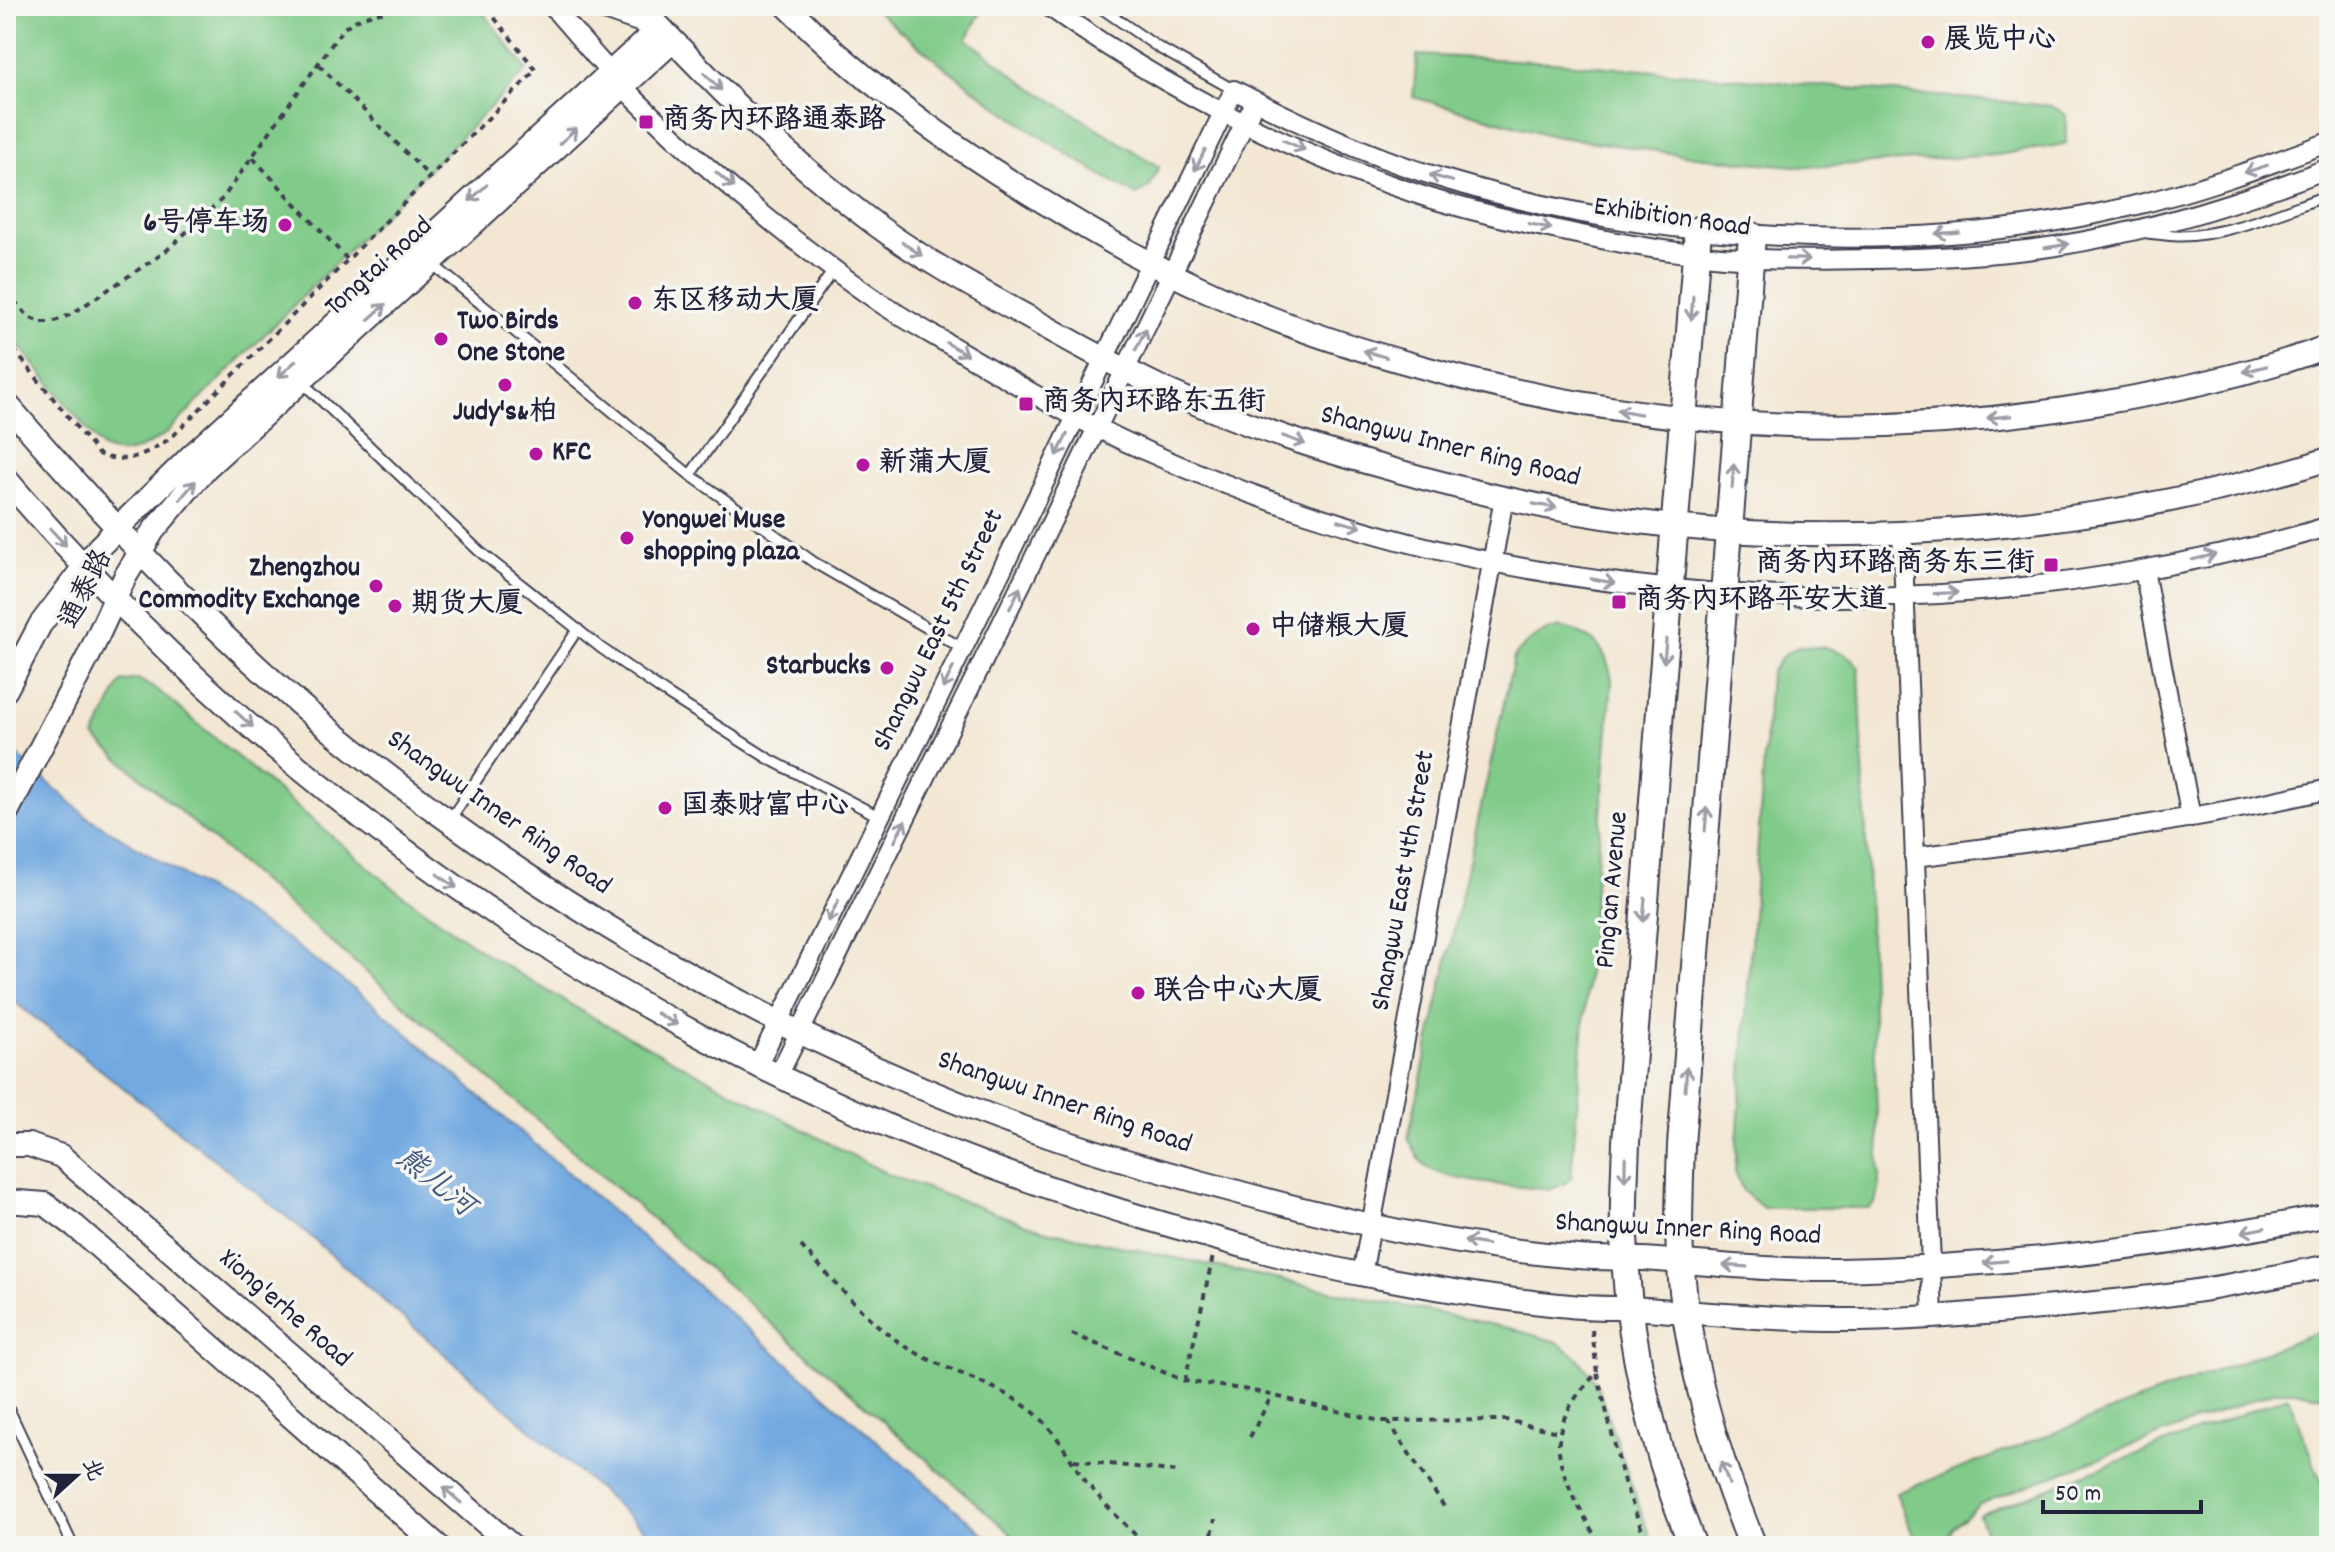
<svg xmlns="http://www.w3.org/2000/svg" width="2335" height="1552" viewBox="0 0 2335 1552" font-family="Dekko,'LXGW WenKai TC',sans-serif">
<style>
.green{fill:#80cb89;stroke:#517662;stroke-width:2}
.water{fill:#71a9e0;stroke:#4a668e;stroke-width:2}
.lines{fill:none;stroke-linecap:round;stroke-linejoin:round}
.service-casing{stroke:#414052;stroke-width:13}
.minor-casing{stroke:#414052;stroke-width:22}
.tertiary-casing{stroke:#414052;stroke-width:26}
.secondary-casing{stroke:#414052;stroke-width:30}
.path{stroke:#414052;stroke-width:4;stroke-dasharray:6 6;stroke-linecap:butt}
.service{stroke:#fff;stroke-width:9}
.minor{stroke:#fff;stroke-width:18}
.tertiary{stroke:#fff;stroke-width:22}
.secondary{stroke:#fff;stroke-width:26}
.oneway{stroke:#9c9ca7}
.poi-dot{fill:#b5179e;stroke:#f6f6f2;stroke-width:3}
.labels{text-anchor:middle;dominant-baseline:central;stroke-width:7;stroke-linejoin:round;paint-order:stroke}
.poi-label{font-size:28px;font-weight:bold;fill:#22223b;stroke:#f6f6f2;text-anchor:start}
.street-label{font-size:28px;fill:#22223b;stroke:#f6f6f2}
.water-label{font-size:30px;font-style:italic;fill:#42587d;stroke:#f6f6f2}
</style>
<rect width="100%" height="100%" fill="#f6f6f2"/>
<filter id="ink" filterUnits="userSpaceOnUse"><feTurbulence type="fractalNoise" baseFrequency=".0125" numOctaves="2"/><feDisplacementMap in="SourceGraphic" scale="16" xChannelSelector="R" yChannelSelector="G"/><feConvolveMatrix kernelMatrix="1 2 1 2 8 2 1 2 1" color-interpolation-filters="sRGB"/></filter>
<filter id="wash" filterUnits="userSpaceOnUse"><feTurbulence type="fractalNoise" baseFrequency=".006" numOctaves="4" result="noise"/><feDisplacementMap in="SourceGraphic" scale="32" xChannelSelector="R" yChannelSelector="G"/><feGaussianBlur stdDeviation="1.8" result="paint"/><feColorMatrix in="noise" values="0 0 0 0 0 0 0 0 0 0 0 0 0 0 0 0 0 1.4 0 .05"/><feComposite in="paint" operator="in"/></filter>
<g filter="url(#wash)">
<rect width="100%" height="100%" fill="#f3e7d3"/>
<!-- green -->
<path class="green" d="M6,6H478L527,70L167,433C145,447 127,460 102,448L6,330Z
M871,6H984L967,39L1023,82L1159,167L1150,186L1136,195C1041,142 953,77 871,6Z
M1417,55L1552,62L2052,106L2066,115V144L1997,155L1806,167L1705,158L1553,136L1413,97Z
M1561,627C1595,637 1606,646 1612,681L1571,1178L1564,1184L1549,1190C1519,1186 1455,1183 1430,1169C1419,1163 1414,1149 1408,1138L1514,657C1528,640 1539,632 1561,627Z
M1798,647C1820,646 1846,647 1859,667L1880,1185L1875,1203L1869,1208H1763L1743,1191L1735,1172L1770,673L1784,655Z
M138,679L160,692L396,890L486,954L590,1016L889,1175L1043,1230L1513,1329L1557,1342L1578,1358L1596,1382L1653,1546H1025L666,1231L94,737L121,682Z
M2328,1328L2329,1398L2294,1391H2275L1980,1504L1953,1528L1941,1546H1907L1913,1535L1896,1493Z
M2288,1396L2329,1503V1546H1991L1979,1515Z"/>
<!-- water -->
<path class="water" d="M6,745L86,816L287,939L371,1002L998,1546H663L301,1228L6,995Z"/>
</g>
<g filter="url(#ink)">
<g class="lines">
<defs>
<path id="service" d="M1098,6L1159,48L1234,90
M2147,233C2157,234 2168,236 2178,236C2225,237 2284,210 2329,195
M431,263L690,475L815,563L962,648
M301,381L479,551L601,648L664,692L769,759L880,817
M690,475L834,269
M449,821L578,629
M6,1403L73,1546"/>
<path id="minor" d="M552,6C580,38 607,71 637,101C711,175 794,243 879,302C904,319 930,333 955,348C1017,385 1080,422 1146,451C1447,586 1793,628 2118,574C2189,562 2261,548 2329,526
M1048,6C1160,85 1284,150 1414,193C1461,209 1510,220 1558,230C1617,243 1679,255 1739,258C1784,261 1829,260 1874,259C1935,258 1996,255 2056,246C2149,232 2241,202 2329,168
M1902,531L1933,1316
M2144,570L2191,818
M1914,857C2054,840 2192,821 2329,789
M757,1066L1014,545L1234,90C1294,121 1357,151 1422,172C1640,243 1904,259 2128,207C2196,191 2263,167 2329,142
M778,1076L1035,556L1250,112
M1362,1275L1504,498"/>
<path id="tertiary" d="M599,6L659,27
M640,6C711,81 780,152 863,215C917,257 977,289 1037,322C1080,346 1123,370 1168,391C1238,423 1313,448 1387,468C1467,491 1549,510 1632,521C1855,552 2115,527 2329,459
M787,6C865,85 958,151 1052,207C1104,239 1158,269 1214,294C1279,324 1349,347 1418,366C1640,429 1867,443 2095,404C2174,391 2254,374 2329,346
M6,403C107,521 215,636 336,735C528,890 743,1018 973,1109C1058,1142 1146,1168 1234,1191C1346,1222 1462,1248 1578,1257C1600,1259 1622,1258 1643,1259C1708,1263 1773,1271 1838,1270C2003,1267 2167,1247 2329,1215
M6,479C309,835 716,1095 1165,1224C1231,1243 1298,1262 1365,1275C1432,1288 1502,1300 1570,1306C1595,1309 1622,1307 1647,1309C1707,1314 1768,1319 1828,1320C1888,1321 1949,1316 2009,1311C2073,1305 2138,1300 2202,1290C2245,1283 2287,1274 2329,1266
M6,690L40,625L99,547L118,528L193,454L660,27
M6,814L89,655L125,577L153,531L206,468L673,41
M6,1145H29L61,1156L512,1546
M6,1201L45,1204L75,1226L438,1546"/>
<path id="secondary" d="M1752,236L1681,1145C1680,1174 1679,1203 1679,1231C1681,1339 1712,1447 1753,1546
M1693,1546C1653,1448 1627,1341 1624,1235C1623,1204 1625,1173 1626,1142L1698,230"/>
</defs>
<!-- service casing -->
<use href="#service" class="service-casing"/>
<!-- minor casing -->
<use href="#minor" class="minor-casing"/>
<!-- tertiary casing -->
<use href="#tertiary" class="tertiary-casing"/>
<!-- secondary casing -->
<use href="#secondary" class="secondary-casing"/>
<!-- path -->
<path class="path" d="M360,6L370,14
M319,65L430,177
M253,158L348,260
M6,292L30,318L41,322H52L70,315L165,252L223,198L342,30C361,13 384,12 408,6
M6,340L98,454C127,466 145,454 171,438L536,70L485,6
M801,1246C833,1279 864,1319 902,1344C945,1373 997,1381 1037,1415C1058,1434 1068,1457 1084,1479C1103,1503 1125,1525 1147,1546
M1592,1330L1597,1373C1531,1439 1563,1475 1600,1546
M1072,1334L1185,1381L1249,1390L1380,1421L1506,1420L1558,1432
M1597,1373L1624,1482L1648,1546
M1185,1381L1213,1256
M1388,1421L1445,1508
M1250,1437L1272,1395
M1074,1460L1179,1472
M1210,1546L1215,1519"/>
<!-- service -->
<use href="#service" class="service"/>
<!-- minor -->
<use href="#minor" class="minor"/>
<!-- tertiary -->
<use href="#tertiary" class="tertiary"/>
<!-- secondary -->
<use href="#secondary" class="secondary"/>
</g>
<!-- one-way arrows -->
<defs><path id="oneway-shaft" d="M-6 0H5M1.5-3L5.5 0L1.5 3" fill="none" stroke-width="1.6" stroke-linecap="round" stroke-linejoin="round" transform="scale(2)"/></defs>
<g class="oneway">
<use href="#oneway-shaft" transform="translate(713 82) rotate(45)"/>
<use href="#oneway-shaft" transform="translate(568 136) rotate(-43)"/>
<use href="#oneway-shaft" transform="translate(1294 145) rotate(24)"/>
<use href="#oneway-shaft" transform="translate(1200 160) rotate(116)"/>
<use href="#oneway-shaft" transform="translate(2256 169) rotate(162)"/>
<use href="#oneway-shaft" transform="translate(1441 178) rotate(-164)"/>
<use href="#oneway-shaft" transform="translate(725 180) rotate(41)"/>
<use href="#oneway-shaft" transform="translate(478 193) rotate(137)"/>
<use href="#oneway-shaft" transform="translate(1540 226) rotate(12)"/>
<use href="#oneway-shaft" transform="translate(1947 233) rotate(176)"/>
<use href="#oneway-shaft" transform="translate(2057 246) rotate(-9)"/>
<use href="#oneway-shaft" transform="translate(912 249) rotate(34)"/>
<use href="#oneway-shaft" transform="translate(1798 259) rotate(1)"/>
<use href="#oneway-shaft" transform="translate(1692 308) rotate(95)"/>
<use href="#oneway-shaft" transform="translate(377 312) rotate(-42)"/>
<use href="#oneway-shaft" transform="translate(1141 339) rotate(-64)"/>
<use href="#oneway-shaft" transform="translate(957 349) rotate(31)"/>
<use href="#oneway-shaft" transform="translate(1375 354) rotate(-163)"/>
<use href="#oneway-shaft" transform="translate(287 369) rotate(137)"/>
<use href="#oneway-shaft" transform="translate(2255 369) rotate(165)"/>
<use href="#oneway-shaft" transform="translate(1629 412) rotate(-170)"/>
<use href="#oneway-shaft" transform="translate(1999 417) rotate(175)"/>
<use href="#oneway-shaft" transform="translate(1294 440) rotate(20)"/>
<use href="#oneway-shaft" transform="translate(1062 445) rotate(116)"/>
<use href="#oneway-shaft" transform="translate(1733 476) rotate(-86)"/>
<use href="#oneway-shaft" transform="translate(188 490) rotate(-50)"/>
<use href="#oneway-shaft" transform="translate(1545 506) rotate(10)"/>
<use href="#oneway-shaft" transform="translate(1350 524) rotate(16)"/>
<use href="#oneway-shaft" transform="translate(58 537) rotate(47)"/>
<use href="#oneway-shaft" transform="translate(2204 557) rotate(-13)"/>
<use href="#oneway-shaft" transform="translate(1603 581) rotate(11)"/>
<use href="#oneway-shaft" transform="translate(1946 593) rotate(-3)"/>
<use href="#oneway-shaft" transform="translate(1015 598) rotate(-64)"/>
<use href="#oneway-shaft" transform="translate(1665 651) rotate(95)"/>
<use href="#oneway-shaft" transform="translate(948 678) rotate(116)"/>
<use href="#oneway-shaft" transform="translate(244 719) rotate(42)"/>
<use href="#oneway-shaft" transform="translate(1706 819) rotate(-86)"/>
<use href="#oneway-shaft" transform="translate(900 831) rotate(-64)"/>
<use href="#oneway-shaft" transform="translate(447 881) rotate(35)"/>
<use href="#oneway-shaft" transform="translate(1644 910) rotate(95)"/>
<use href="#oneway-shaft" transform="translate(833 911) rotate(116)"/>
<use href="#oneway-shaft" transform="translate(667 1019) rotate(30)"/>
<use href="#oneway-shaft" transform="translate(1686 1079) rotate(-86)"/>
<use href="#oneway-shaft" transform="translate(1625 1169) rotate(91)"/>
<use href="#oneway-shaft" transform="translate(2253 1230) rotate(169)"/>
<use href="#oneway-shaft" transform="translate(1476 1243) rotate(-171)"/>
<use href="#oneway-shaft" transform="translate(1995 1262) rotate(175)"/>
<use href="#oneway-shaft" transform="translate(1735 1266) rotate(-176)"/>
<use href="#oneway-shaft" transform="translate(1725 1473) rotate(-109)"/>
<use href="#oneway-shaft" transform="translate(452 1495) rotate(-139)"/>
</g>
</g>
<!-- markers -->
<g class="poi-dot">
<circle cx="1928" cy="42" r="8"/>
<rect x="638" y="114" width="16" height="16" rx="4"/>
<circle cx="285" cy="225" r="8"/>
<circle cx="635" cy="303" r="8"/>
<circle cx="441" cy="339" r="8"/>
<circle cx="505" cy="385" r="8"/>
<rect x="1018" y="396" width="16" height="16" rx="4"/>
<circle cx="536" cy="454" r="8"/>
<circle cx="863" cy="465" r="8"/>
<circle cx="627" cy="538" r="8"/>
<rect x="2043" y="557" width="16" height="16" rx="4"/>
<circle cx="376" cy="586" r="8"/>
<rect x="1611" y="594" width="16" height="16" rx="4"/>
<circle cx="395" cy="606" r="8"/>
<circle cx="1253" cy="629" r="8"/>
<circle cx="887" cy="668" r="8"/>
<circle cx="665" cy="808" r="8"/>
<circle cx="1138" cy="993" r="8"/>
</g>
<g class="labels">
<!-- poi labels -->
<g class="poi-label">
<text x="1944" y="42">展览中心</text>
<text x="662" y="122">商务内环路通泰路</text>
<text x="269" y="225" text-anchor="end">6号停车场</text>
<text x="651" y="303">东区移动大厦</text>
<text x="457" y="323">Two Birds<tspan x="457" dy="32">One Stone</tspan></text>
<text x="1042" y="404">商务内环路东五街</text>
<text x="505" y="414" text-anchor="middle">Judy's&amp;柏</text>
<text x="552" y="454">KFC</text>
<text x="879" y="465">新蒲大厦</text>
<text x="643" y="522">Yongwei Muse<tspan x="643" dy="32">shopping plaza</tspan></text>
<text x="2035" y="565" text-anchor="end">商务内环路商务东三街</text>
<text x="360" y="570" text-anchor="end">Zhengzhou<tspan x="360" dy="32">Commodity Exchange</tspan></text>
<text x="1635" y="602">商务内环路平安大道</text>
<text x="411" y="606">期货大厦</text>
<text x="1269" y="629">中储粮大厦</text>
<text x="871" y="668" text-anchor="end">Starbucks</text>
<text x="681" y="808">国泰财富中心</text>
<text x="1154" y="993">联合中心大厦</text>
</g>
<!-- street labels -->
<g class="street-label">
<text transform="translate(1672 219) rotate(8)">Exhibition Road</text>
<text transform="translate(380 268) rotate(-42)">Tongtai Road</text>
<text transform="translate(1450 448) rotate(14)">Shangwu Inner Ring Road</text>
<text transform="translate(88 590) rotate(-64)">通泰路</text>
<text transform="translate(940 631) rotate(-64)">Shangwu East 5th Street</text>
<text transform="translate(498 814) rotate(35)">Shangwu Inner Ring Road</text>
<text transform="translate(1405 881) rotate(-80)">Shangwu East 4th Street</text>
<text transform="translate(1614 890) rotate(-85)">Ping'an Avenue</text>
<text transform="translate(1064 1104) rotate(19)">Shangwu Inner Ring Road</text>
<text transform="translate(1688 1231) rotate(3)">Shangwu Inner Ring Road</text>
<text transform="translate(284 1310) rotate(41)">Xiong'erhe Road</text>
</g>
<!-- water labels -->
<g class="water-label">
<text transform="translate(434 1184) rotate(39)">熊儿河</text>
</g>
</g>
<!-- margin -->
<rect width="2335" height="1552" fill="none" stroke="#f6f6f2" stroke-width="32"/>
<!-- north arrow -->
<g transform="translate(76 1476) rotate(69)" stroke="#f6f6f2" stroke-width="6" paint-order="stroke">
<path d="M0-6L14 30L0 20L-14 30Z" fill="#22223b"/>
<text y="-12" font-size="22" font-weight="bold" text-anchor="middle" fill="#22223b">北</text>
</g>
<!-- scale -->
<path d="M2043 1500v12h158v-12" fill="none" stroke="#22223b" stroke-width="4"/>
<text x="2055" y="1500" font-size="24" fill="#22223b" stroke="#f6f6f2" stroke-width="6" paint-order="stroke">50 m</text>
</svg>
